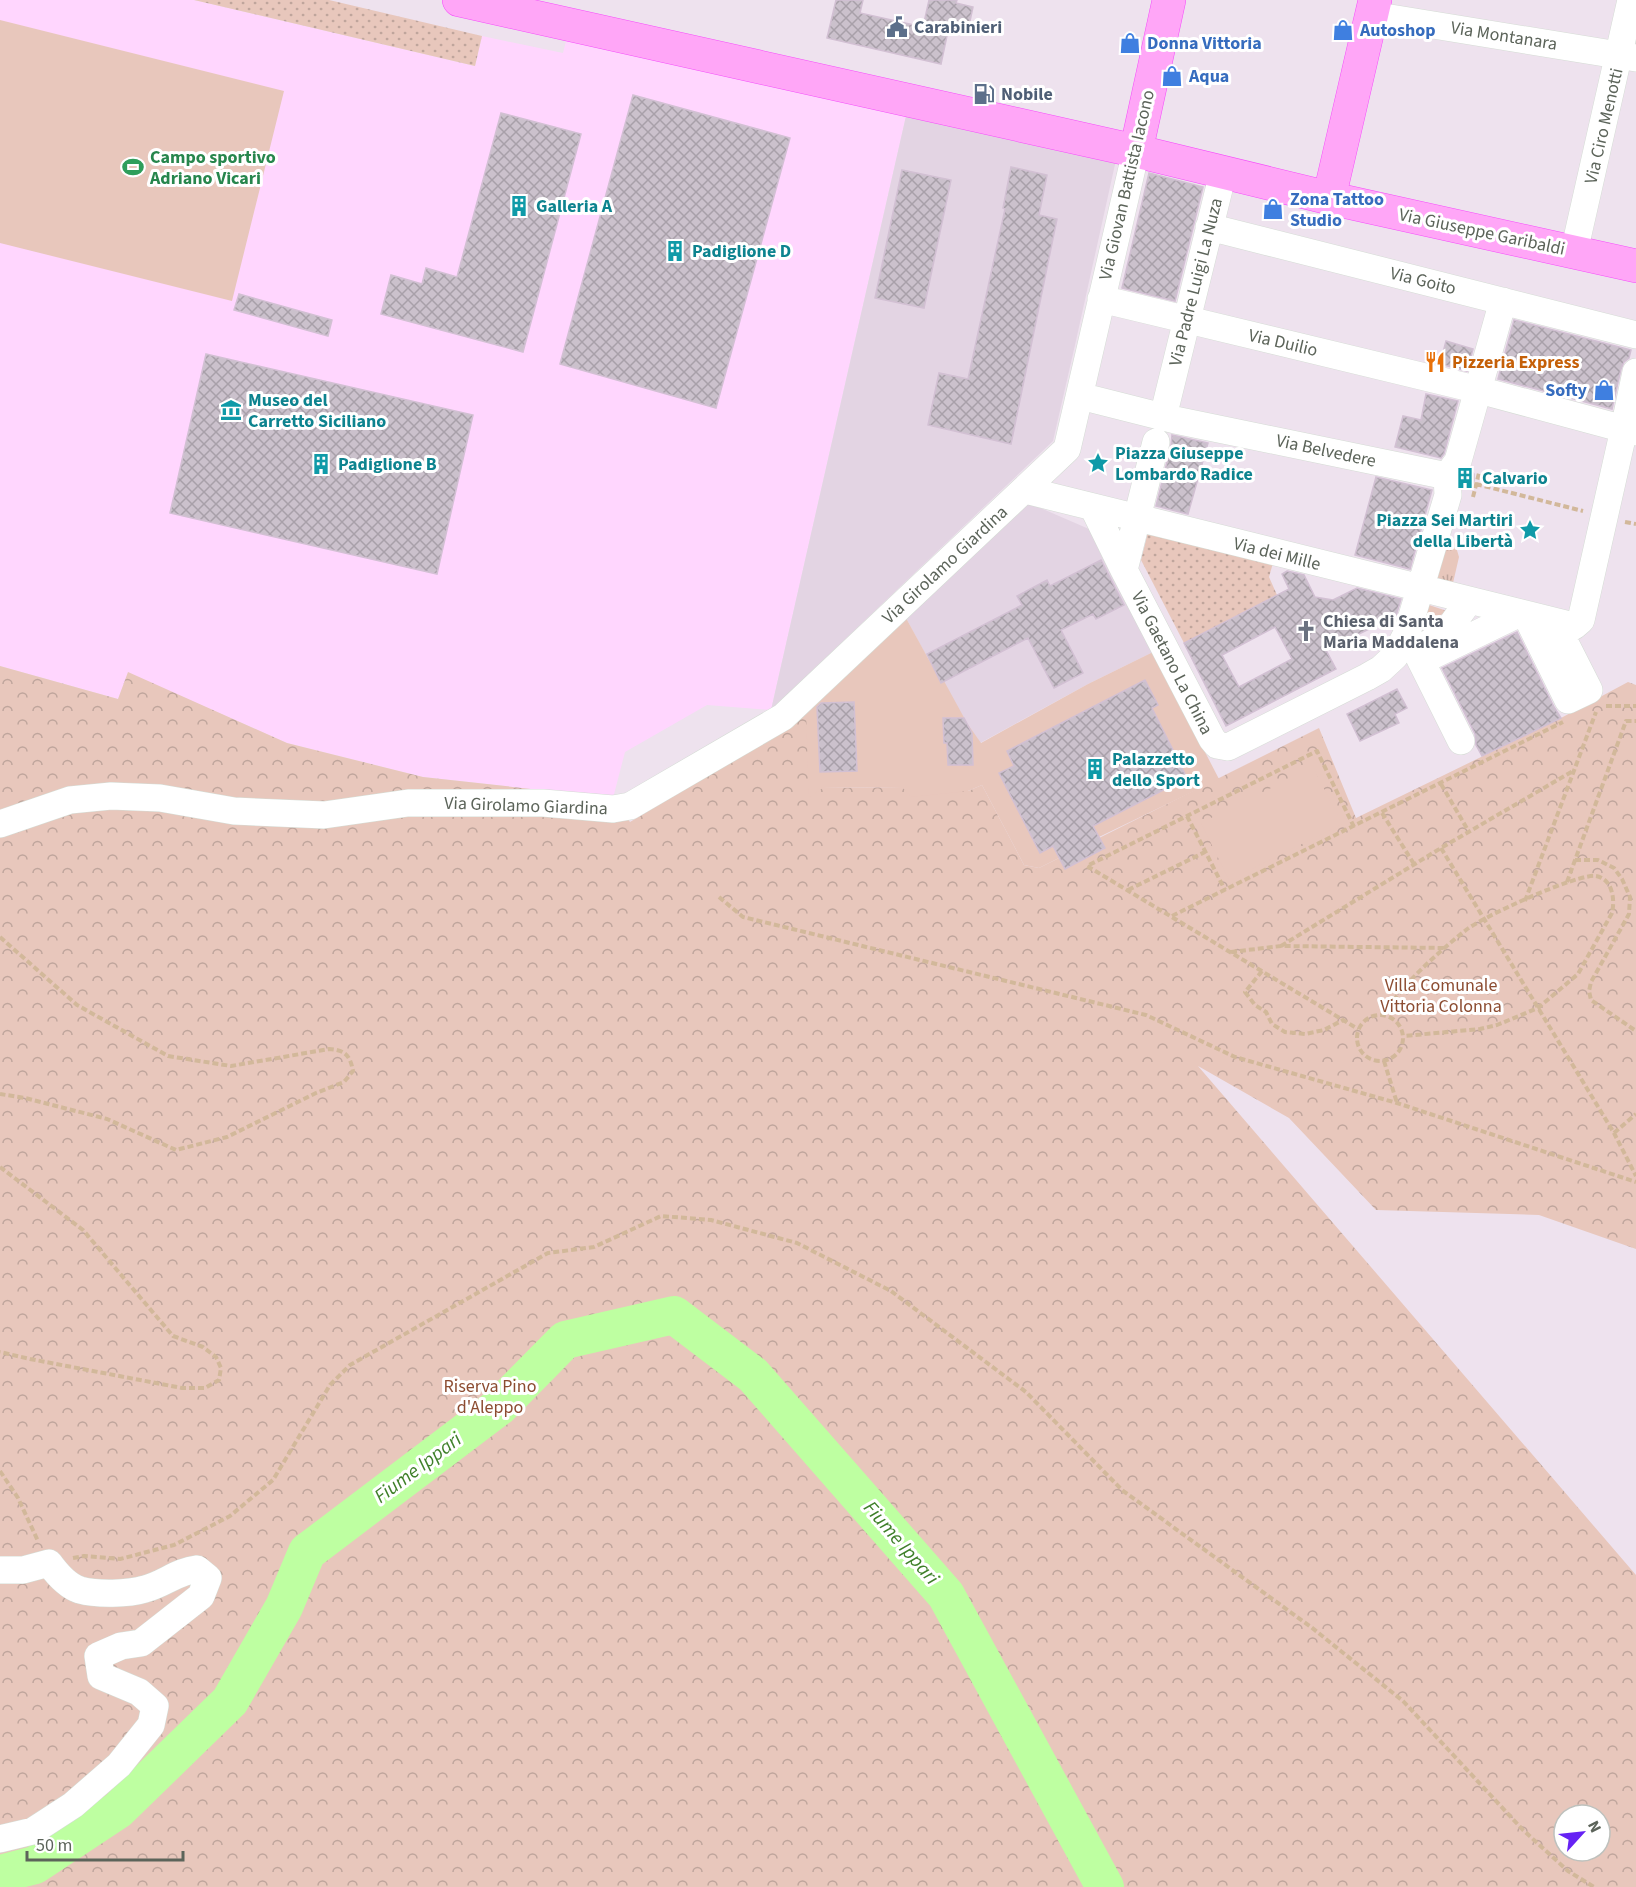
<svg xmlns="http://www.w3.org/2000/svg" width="1636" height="1887" viewBox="0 0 1636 1887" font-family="'Source Sans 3',sans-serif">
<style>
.commercial{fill:#ffd6fe}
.education{fill:#e3d4e3}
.grass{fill:url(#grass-tufts)}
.forest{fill:url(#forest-crowns);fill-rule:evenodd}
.garden{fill:url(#garden-dots)}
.pitch{fill:#e8c7bc}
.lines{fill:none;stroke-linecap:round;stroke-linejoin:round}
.river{stroke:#beffa1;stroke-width:38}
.building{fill:url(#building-cross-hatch);stroke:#d2c0d3;stroke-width:1.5;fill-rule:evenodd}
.minor-casing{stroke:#d5dcd5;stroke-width:28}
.major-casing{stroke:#f54efa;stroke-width:34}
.path{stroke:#d2b89a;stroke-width:4;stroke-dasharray:6 3;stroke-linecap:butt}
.minor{stroke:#fff;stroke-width:27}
.major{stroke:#ffa6f7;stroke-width:33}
.labels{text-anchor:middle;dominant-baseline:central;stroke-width:6;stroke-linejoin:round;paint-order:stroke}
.service-label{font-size:18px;font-weight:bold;fill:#4e5e75;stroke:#fff;text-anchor:start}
.shop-label{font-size:18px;font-weight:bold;fill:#366cbe;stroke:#fff;text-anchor:start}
.street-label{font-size:18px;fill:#5c645a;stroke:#fff}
.leisure-label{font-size:18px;font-weight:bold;fill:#27864d;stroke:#fff;text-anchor:start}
.culture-label{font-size:18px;font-weight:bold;fill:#0d838f;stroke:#fff;text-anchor:start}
.food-label{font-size:18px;font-weight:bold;fill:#c56008;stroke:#fff;text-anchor:start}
.worship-label{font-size:18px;font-weight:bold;fill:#5b616d;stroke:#fff;text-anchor:start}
.park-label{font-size:18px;fill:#8c4c31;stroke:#fff}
.water-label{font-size:20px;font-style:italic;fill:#3f802a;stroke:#fff}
</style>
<defs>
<pattern id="grass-tufts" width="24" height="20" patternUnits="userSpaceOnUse" patternTransform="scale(1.5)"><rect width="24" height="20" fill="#e8c7bc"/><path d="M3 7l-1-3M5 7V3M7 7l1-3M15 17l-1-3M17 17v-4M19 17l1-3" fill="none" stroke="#bfa59c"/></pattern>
<pattern id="forest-crowns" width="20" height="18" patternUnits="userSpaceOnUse" patternTransform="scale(1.5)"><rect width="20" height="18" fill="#e8c7bc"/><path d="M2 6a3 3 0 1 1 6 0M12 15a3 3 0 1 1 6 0" fill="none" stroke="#bfa59c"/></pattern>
<pattern id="garden-dots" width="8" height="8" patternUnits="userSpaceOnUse" patternTransform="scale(1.5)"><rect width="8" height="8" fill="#e8c7bc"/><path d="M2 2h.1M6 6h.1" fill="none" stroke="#bfa59c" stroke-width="1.8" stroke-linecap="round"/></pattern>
<pattern id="building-cross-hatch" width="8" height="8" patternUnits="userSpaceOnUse" patternTransform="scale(1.5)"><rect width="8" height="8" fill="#cbc1cc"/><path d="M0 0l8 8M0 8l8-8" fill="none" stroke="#a8a0a9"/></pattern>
</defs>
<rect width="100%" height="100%" fill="#eee2ee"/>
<!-- commercial -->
<path class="commercial" d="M0,0H194L475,66L482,36L563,53L567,37L906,116L771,710L707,705L625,752L613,798L423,777L287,743L128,673L118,699L0,666Z"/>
<!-- education -->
<path class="education" d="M906,116L1116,160L1075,345L1053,441L771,710Z
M1029,503L1089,529L1153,652L1088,684L980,743L941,683L906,618Z"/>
<!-- grass -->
<path class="grass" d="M1447,539L1454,540L1459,557L1453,583L1436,579Z
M1429,605L1447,611L1423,627Z"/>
<!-- forest -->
<path class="forest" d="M0,666L118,699L128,672L287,743L423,777L613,798L630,822L772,738L806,710L823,788L902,787L968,791L982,785L1024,865L1039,868L1319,728L1356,818L1561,718L1628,682L1636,685V1249L1539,1215L1376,1210L1289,1118L1198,1066L1636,1575V1887H0ZM1564,1815H1600V1851H1564Z"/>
<!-- garden -->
<path class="garden" d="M194,0H329L482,36L475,66Z
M1148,532L1273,563L1269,577L1277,595L1184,643L1141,560Z"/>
<!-- pitch -->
<path class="pitch" d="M0,20L284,91L232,301L0,243Z
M906,618L941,682L944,681L967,723L981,743L1088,684L1153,652L1219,779L1099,837L1105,848L1065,869L1059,858L1039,868L1024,865L982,785L968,791L911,797L902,787L823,788L809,797L806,710Z
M1313,767L1342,824L1229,880L1201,823Z"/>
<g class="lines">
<!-- river -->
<path class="river" d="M0,1874L35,1865L118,1810L230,1701L284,1607L307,1552L500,1406L565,1340L674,1315L753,1375L946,1595L1105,1887"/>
</g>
<!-- building -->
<path class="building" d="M836,0H863L860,13L923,27L929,0H957L956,3L973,7L967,35L948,31L941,64L827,38Z
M633,95L790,138L716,408L560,364Z
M501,113L581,134L523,352L381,314L391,275L422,284L426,268L457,277Z
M1011,167L1047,175L1039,215L1057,219L1011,444L928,425L939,373L968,379L1005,209L1003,208Z
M902,170L951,180L924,308L875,298Z
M1149,173L1203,187L1175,301L1122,288Z
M239,294L332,320L328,336L234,310Z
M1514,320L1631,350L1629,358L1624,362L1621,369L1612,409L1498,379Z
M1446,341L1473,349L1467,371L1440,364Z
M206,354L473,415L437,574L170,513Z
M1426,394L1458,401L1444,454L1441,458L1395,447L1403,416L1421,420Z
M1172,435L1208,443L1188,514L1156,506L1171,446Z
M1471,470L1474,474V481L1472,485L1463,489V481Z
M1376,477L1432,490L1410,569L1355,555Z
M1101,560L1124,605L1096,619L1093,614L1061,630L1083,673L1054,688L1028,638L941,683L927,654L1022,605L1017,596L1047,580L1050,586Z
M1287,571L1304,575L1315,597L1333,600L1357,588L1401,599L1396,616L1326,650L1336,669L1226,726L1184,643L1289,589L1282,574ZM1275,627L1292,659L1239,687L1222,655Z
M1517,632L1554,707L1561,718L1482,756L1476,745L1475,734L1442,668Z
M1145,680L1158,705L1152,708L1187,778L1093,826L1105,848L1065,869L1053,846L1040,853L999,773L1014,766L1007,751Z
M1397,689L1407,708L1395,714L1399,723L1360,741L1347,714Z
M854,702L857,771L820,772L817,707L821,703Z
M943,718H964L972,733L973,765H948L947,743H944Z"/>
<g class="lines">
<defs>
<path id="minor" d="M1372,15L1636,58
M1209,227L1636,335
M1574,252L1631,0
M1101,299L1479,390L1624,429L1636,372
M1080,396L1175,420L1447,476
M1163,417L1223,173
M1156,442L1124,570L1212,739L1217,745L1228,747L1367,677L1381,669L1395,656L1407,633L1448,495L1447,476L1458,461L1503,301
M1025,490L1574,626L1581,620L1624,429L1636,432
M1093,507L1124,570
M1526,615L1568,700L1589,690L1555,623
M1407,633L1461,741
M1425,646L1447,631L1469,601
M1421,661L1518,614
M0,824L70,800L111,796L160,798L234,811L324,815L408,803H543L613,809L630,806L783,717L1067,449L1136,151
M0,1570H23L49,1563C57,1574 67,1586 80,1590C98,1595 128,1594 145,1589C164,1584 178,1571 197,1569L208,1578L201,1596L141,1643L121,1646L98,1656L101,1676L139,1692L155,1706L151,1725L119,1765L73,1805L33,1831L0,1839"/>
<path id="major" d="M459,0L1136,151L1329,198L1636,266
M1136,151L1169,0
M1329,198L1375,0"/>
</defs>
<!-- minor casing -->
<use href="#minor" class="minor-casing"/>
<!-- major casing -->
<use href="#major" class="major-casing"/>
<!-- path -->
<path class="path" d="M1476,484L1583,511
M1473,497L1479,473
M1625,522L1636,524
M1606,706H1636
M1441,784L1469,832
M1382,813L1414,864
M1187,816L1225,890
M1354,827L1317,751L1087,866L1358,1029
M1441,848L1614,1133L1636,1176
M1575,860H1598L1614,868L1622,879L1630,897L1629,914L1591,982L1589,991L1591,1000L1636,1031
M1567,882L1626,721H1636
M1128,890L1205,852
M719,897L743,917L1146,1015L1235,1057L1397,1103L1636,1182
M1525,901L1596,712
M1172,916L1563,722
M0,937L77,1005L168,1056L231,1066L329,1049C345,1050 350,1055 353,1071L344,1082L316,1093L227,1137L176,1150L107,1119L25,1098L0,1094
M1281,946L1441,848L1573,771
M1231,952L1281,946L1445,948
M1262,971L1245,992L1255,1005L1266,1012L1272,1024L1285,1032L1305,1034L1324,1030L1343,1020
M1357 1038a23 23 0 1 1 46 0a23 23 0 1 1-46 0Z
M1383,1015C1403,984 1437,953 1466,930C1482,917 1578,873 1596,876C1613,879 1615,900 1612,913L1578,974L1538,1008L1497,1025L1480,1029L1404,1036
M1384,1061L1397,1103
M1614,1133L1636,1114
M0,1167L83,1230L173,1336L203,1347L216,1357L221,1368L219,1380L205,1388H182L30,1359L0,1352
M0,1471L18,1498L38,1541
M73,1558L84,1556L120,1559L174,1545L230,1516L273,1480L330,1385L350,1365L548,1253L594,1247L661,1216L711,1220L797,1243L891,1291L1026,1392L1122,1490L1311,1627L1403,1701L1523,1830L1568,1871L1594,1887"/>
<!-- minor -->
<use href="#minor" class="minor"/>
<!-- major -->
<use href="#major" class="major"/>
</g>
<!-- icons -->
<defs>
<symbol id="civic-bare" viewBox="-9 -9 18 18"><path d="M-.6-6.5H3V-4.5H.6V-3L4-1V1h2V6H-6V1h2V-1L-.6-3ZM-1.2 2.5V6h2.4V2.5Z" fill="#5c6f8a" stroke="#fff" stroke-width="2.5" paint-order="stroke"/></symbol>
<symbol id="shop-bare" viewBox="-9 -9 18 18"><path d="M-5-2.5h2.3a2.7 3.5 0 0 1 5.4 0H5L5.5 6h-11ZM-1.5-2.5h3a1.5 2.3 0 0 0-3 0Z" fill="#3f7fe0" stroke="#fff" stroke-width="2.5" paint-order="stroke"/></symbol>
<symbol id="fuel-bare" viewBox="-9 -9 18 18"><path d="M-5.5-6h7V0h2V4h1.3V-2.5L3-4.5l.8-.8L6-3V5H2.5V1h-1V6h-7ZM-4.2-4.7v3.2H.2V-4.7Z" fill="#5c6f8a" stroke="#fff" stroke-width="2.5" paint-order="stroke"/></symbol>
<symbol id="stadium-bare" viewBox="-9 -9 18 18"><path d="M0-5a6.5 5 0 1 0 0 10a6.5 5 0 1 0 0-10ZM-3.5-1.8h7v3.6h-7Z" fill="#2e9e5b" stroke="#fff" stroke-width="2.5" paint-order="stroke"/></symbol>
<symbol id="building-bare" viewBox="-9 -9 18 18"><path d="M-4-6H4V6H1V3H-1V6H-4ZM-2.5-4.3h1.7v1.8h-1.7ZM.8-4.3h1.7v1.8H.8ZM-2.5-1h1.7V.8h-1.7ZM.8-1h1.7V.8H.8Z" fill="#0f9aa8" stroke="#fff" stroke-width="2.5" paint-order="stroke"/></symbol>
<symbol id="restaurant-bare" viewBox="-9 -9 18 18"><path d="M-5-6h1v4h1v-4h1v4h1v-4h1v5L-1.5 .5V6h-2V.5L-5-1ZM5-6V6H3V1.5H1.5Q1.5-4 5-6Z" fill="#e8710a" stroke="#fff" stroke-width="2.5" paint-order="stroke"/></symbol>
<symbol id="museum-bare" viewBox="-9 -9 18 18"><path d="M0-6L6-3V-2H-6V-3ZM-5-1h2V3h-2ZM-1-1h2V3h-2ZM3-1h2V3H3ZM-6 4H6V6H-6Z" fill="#0f9aa8" stroke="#fff" stroke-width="2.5" paint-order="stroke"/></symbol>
<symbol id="sight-bare" viewBox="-9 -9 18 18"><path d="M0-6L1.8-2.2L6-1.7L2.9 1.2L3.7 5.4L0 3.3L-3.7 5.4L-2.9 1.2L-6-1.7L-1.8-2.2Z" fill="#0f9aa8" stroke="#fff" stroke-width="2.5" paint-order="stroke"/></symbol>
<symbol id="church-bare" viewBox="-9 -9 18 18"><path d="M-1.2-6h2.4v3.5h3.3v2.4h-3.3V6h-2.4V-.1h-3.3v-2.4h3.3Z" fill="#6b7280" stroke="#fff" stroke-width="2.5" paint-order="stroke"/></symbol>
</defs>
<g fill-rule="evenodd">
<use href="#civic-bare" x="882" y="12" width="30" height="30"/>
<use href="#shop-bare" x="1328" y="15" width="30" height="30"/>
<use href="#shop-bare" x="1115" y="28" width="30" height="30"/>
<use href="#shop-bare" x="1157" y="61" width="30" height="30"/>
<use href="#fuel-bare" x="969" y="79" width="30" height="30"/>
<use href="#stadium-bare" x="118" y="152" width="30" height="30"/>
<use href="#building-bare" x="504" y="191" width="30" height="30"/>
<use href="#shop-bare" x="1258" y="194" width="30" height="30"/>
<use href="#building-bare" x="660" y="236" width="30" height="30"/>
<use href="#restaurant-bare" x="1420" y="347" width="30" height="30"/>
<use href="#shop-bare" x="1589" y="375" width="30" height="30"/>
<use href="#museum-bare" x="216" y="395" width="30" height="30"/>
<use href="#sight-bare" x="1083" y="448" width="30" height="30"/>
<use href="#building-bare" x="306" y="449" width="30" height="30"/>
<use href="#building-bare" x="1450" y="463" width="30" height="30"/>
<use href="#sight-bare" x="1515" y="515" width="30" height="30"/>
<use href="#church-bare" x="1291" y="616" width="30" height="30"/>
<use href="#building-bare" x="1080" y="754" width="30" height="30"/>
</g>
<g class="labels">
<!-- service labels -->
<g class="service-label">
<text x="914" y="27">Carabinieri</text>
<text x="1001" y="94">Nobile</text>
</g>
<!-- shop labels -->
<g class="shop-label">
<text x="1360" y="30">Autoshop</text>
<text x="1147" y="43">Donna Vittoria</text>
<text x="1189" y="76">Aqua</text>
<text x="1290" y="199">Zona Tattoo<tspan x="1290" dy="21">Studio</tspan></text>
<text x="1587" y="390" text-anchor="end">Softy</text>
</g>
<!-- street labels -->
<g class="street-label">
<text transform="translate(1504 36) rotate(9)">Via Montanara</text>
<text transform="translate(1604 126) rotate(-77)">Via Ciro Menotti</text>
<text transform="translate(1127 185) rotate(-77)">Via Giovan Battista Iacono</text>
<text transform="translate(1482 232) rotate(12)">Via Giuseppe Garibaldi</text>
<text transform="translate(1423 281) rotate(14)">Via Goito</text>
<text transform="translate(1196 282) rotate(-76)">Via Padre Luigi La Nuza</text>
<text transform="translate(1283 343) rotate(13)">Via Duilio</text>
<text transform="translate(1326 451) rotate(12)">Via Belvedere</text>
<text transform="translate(1277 554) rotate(14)">Via dei Mille</text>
<text transform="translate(945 565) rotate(-43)">Via Girolamo Giardina</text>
<text transform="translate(1172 663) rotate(63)">Via Gaetano La China</text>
<text transform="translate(526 806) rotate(2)">Via Girolamo Giardina</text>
</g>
<!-- leisure labels -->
<g class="leisure-label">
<text x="150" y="157">Campo sportivo<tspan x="150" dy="21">Adriano Vicari</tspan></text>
</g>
<!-- culture labels -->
<g class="culture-label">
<text x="536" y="206">Galleria A</text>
<text x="692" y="251">Padiglione D</text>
<text x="248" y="400">Museo del<tspan x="248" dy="21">Carretto Siciliano</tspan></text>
<text x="1115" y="453">Piazza Giuseppe<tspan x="1115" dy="21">Lombardo Radice</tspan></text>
<text x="338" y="464">Padiglione B</text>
<text x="1482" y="478">Calvario</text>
<text x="1513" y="520" text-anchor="end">Piazza Sei Martiri<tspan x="1513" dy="21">della Libertà</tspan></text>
<text x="1112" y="759">Palazzetto<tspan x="1112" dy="21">dello Sport</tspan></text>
</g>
<!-- food labels -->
<g class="food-label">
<text x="1452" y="362">Pizzeria Express</text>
</g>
<!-- worship labels -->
<g class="worship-label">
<text x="1323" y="621">Chiesa di Santa<tspan x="1323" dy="21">Maria Maddalena</tspan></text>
</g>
<!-- park labels -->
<g class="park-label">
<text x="1441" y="985">Villa Comunale<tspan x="1441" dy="21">Vittoria Colonna</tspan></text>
<text x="490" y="1386">Riserva Pino<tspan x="490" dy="21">d'Aleppo</tspan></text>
</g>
<!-- water labels -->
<g class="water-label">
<text transform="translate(418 1468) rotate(-37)">Fiume Ippari</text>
<text transform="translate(901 1543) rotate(49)">Fiume Ippari</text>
</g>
</g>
<!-- north arrow -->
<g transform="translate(1582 1833) rotate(63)"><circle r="28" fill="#ffffff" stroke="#bec1bd" stroke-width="1.5"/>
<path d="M0-4.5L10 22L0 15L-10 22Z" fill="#6622f4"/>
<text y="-9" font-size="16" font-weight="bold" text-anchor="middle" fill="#5c645a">N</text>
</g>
<!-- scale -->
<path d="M27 1851v9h156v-9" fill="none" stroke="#5c645a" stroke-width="3"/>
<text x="36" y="1851" font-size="18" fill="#5c645a" stroke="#ffffff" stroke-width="4.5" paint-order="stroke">50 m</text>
</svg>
